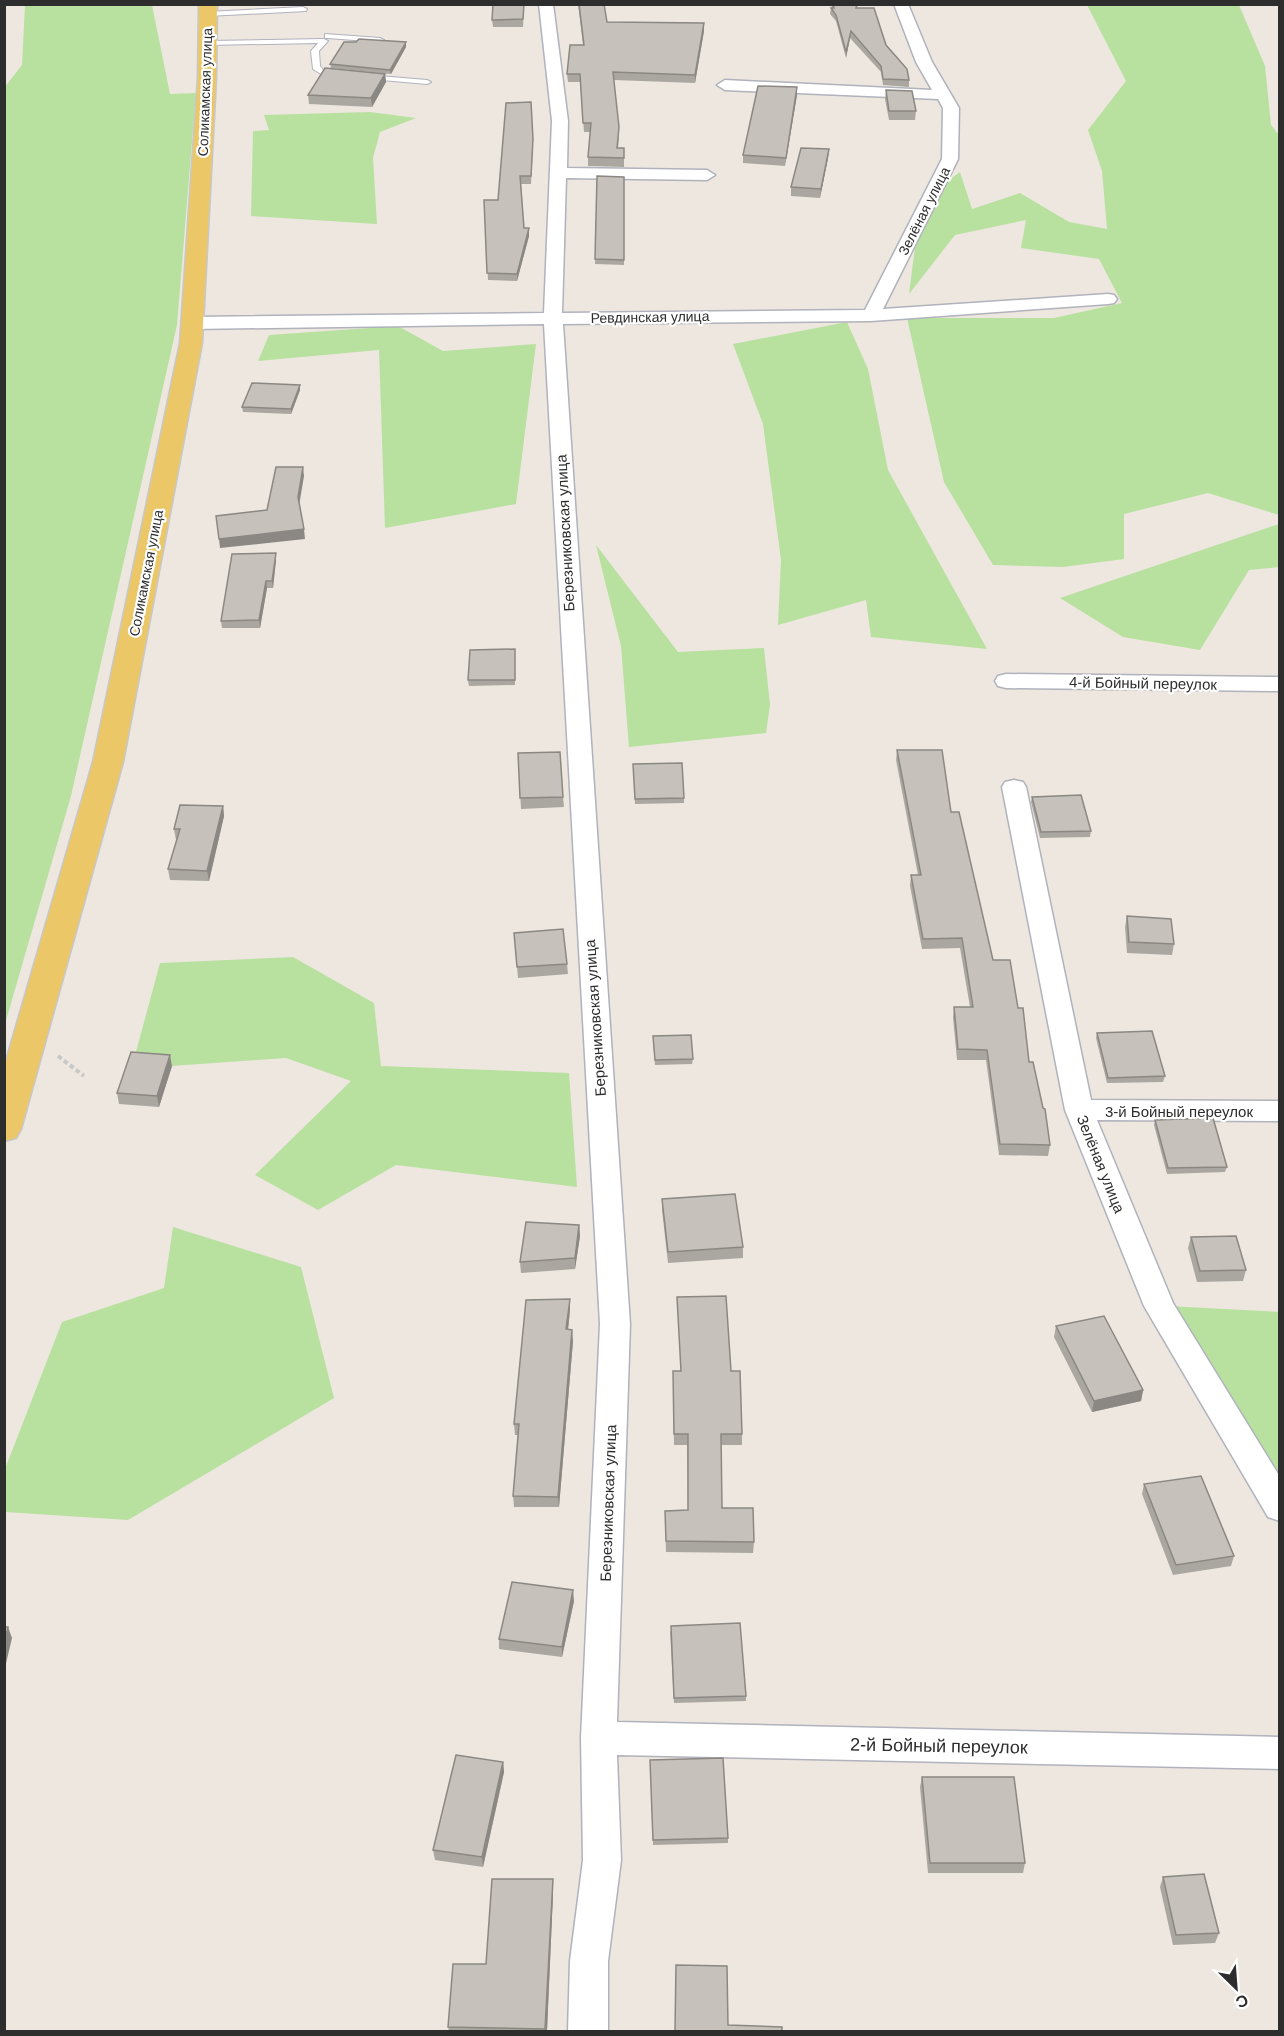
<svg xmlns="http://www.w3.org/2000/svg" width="1284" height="2036" viewBox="0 0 1284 2036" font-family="Arial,sans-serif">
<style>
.green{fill:#b8e19f}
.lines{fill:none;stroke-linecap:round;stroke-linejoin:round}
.lane-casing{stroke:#b0b2bc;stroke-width:2}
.street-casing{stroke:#b0b2bc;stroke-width:3}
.primary-casing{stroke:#c8c8c8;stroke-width:3}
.path{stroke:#c8c8c8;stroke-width:4;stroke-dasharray:4.5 3;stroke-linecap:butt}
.lane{fill:#fff;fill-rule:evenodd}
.street{fill:#fff;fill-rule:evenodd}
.primary{fill:#ebc767;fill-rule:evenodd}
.wall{fill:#aaa7a1}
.shaded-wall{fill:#8b8883}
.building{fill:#c6c2bb;stroke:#8b8883;stroke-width:1.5}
.labels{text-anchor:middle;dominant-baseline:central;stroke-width:4.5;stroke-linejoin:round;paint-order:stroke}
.far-street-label{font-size:14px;fill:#2d2d2d;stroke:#fff}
.street-label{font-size:15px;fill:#2d2d2d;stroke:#fff}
.near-street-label{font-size:18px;fill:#2d2d2d;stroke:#fff}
</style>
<rect width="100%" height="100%" fill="#ede7e0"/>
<!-- green -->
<path class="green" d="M25,5H152L170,94L196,93L177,325L71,796L5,1024L4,88L22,65Z
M1087,5H1239L1265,66L1271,125L1279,135V515L1208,493L1124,514V559L1063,567L993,565L944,482L907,318H1054L1122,303L1099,259L1021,248L1026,220L955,235L909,294L917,232L937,189L960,172L972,209L1020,193L1069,222L1107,229L1102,171L1088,130L1126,81Z
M370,112L416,118L380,132L373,158L377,224L251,216L253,131L269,130L264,115Z
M847,322L868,369L888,470L987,649L871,637L866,600L778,625L781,560L763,424L733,344Z
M398,326L443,351L536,344L516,504L385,528L379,350L258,361L269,335Z
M1279,524V567L1249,570L1200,650L1123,637L1060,598Z
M596,545L678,652L764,648L770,705L766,733L629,747L621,646Z
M293,957L374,1003L381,1066L569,1073L577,1187L396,1165L318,1210L255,1175L351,1081L286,1058L172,1066L133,1063L160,963Z
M173,1227L301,1267L334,1398L128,1520L5,1512V1469L62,1322L164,1288Z
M1168,1306L1279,1312V1470H1270Z"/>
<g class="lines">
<defs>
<path id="lane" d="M303,7L307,9L306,11L207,16L203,14L207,12Z
M325,34L380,38L384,40L380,42L328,38H325Z
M324,39L328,41L319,51L320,66L323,70L342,72V76L321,74L313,69L311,51L318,43L207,45L203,43L207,41Z
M367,75L427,80L431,82L427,84L370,79H367Z"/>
<path id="street" d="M539,4H553L568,121L567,168L707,170L715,175L707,180L566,178L562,313L865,310L942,159L943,108L938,99L725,90L717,85L725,80L932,90L916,62L894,4H908L932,62L959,108L958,159L883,309L1108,294L1114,295L1117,299L1114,303L1108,304L871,321L563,324L630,1324L617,1722L1280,1737V1769L617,1755L621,1860L608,1961V2032H568L570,1961L583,1860L581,1738L600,1324L544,324L193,329L186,327L184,323L186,319L193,317L544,313L552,121Z
M1006,674L1280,677V691L1006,688L998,686L995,681L998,676Z
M1014,780L1023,782L1026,787L1091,1100L1280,1101V1121L1097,1120L1173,1303L1280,1477V1521L1268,1517L1144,1306L1065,1110L1002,787L1005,782Z"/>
<path id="primary" d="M199,4H217L216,78L202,343L123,762L21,1129L16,1138L4,1141V1068L93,762L180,343L198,78Z"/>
</defs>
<!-- lane casing -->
<use href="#lane" class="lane-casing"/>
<!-- street casing -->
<use href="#street" class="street-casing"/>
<!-- primary casing -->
<use href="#primary" class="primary-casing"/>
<!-- path -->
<path class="path" d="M58,1056L84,1076"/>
<!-- lane -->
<use href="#lane" class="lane"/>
<!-- street -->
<use href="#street" class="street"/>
<!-- primary -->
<use href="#primary" class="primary"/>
</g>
<!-- wall -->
<path class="wall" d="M524,4L523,27H493L492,20Z
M578,4L607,22L704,23V31L695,83L614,80L619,136L618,148H624V167L588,166V157L590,132H584L580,82H568L567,74L583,45Z
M831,4H858L857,8L886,45L909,80V87L883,85L881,72L850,38L846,58L836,21L830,14L831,8H832Z
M356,42H406V47L391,74L331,68L330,64Z
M385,74L386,82L372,107L309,104L308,95Z
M886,90L916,111L915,120H889L885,99Z
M797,95L785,166L743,163V155Z
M533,146L531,184H521L524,228H529V236L517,281L488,280L484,200H498Z
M829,149L828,158L820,198L791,196V187Z
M597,176L624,177V265L595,264Z
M300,390L291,414L243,412L242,407Z
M276,553V560L273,588H267L260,628H222L221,621Z
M515,649V685L469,686L468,680Z
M897,750L951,812L993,960L1029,1062L1050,1145L1048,1156L999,1155L986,1060H957L953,1017L954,1007H970L960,948L922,949L910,886L911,875H918L896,760Z
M518,753L563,797L564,807L521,809Z
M633,764L684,798V803L635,804Z
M1032,797L1091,831L1090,837L1040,838L1031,802Z
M223,806L224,816L209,881L170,880L168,869L177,840H176L174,829Z
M1127,916L1174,944L1172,955L1127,953L1125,927Z
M515,944L567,964L568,974L518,978Z
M1097,1033L1165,1076L1163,1082L1107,1083L1096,1038Z
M653,1041L693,1059L692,1064L655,1065Z
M172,1066L159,1107L119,1104L117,1093Z
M1155,1120L1227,1167L1225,1172L1167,1174L1154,1125Z
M662,1199L743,1247V1258L668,1263L662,1210Z
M579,1225L580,1236L575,1269L521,1273L520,1262Z
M1191,1237L1246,1270L1243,1281L1197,1282L1188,1248Z
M677,1297L731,1371L742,1434V1445H721L722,1508L754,1542L753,1553L666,1552L665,1511L688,1510L687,1445H674L673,1371H681Z
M570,1310L568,1329L573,1341L559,1507H514L513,1496L518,1435H515L514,1424Z
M1056,1326L1143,1390L1141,1401L1092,1412L1054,1337Z
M1144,1484L1234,1556L1231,1566L1173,1575L1142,1494Z
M574,1601L562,1657L499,1649V1639Z
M670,1631L746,1696V1701L674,1703Z
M650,1760L728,1838V1843L653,1845Z
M503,1762L504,1772L483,1867L435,1860L433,1850Z
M922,1777L1025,1863L1023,1873H928L920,1787Z
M1163,1877L1219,1933L1215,1943L1173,1945L1160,1887Z
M553,1879V1894L547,2031H449L448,2027Z"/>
<!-- shaded-wall -->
<path class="shaded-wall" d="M704,23V31L695,83V75Z
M851,31L850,38L846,58V52Z
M406,42V47L391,74L390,70Z
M385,74L386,82L372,107L371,98Z
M797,87V95L785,166L786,158Z
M829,149L828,158L820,198L821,189Z
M529,228V236L517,281V274Z
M300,385V390L291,414V409Z
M303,467L304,476L299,506L298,497Z
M304,529L305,539L220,548L219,539Z
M276,553V560L273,588L272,581Z
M266,581L267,588L260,628L259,620Z
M223,806L224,816L209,881L207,871Z
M170,1055L172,1066L159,1107L157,1096Z
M579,1225L580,1236L575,1269V1258Z
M570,1299V1310L567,1340L566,1329Z
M572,1330L573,1341L559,1507L558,1497Z
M1143,1390L1141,1401L1092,1412L1094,1401Z
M573,1590L574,1601L562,1657V1647Z
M8,1627L12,1638L4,1672V1645Z
M503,1762L504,1772L483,1867L482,1857Z
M553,1879V1894L547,2031H545Z"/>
<!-- building -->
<path class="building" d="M493,4H524L523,19L492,20Z
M579,4H604L607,22L704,23L695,75L613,72L619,127L617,148H624V158L588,157L591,123H583L580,74H567L570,45H584Z
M833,4H857L856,8H874L886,45L907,69L909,80L883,79L881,66L851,31L846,52L836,15L831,8H834Z
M359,39L406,42L390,70L330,64L344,42H356Z
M325,68L385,74L371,98L308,95Z
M758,86L797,87L786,158L743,155Z
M886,90L912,91L916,111H889Z
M531,102L533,139L531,176H520L524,228H529L517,274L487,273L484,200H498L506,103Z
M801,148L829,149L821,189L791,187Z
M597,176L624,177V260L595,259Z
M252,383L300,385L291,409L242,407Z
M276,467H303L298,497L304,529L219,539L216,516L267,510Z
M276,553L272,581H266L259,620L221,621L232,554Z
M515,649V680H468L470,650Z
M897,750H942L951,812H959L993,960H1010L1018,1008H1023L1029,1062H1033L1043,1108L1045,1109L1050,1145L1000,1144L987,1050L958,1049L954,1007H973L962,938L923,939L911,875H921Z
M560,752L563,797L520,798L518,753Z
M682,763L684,798L635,799L633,764Z
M1081,795L1091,831L1041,832L1032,797Z
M180,805L223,806L207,871L168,869L180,829H174Z
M1127,916L1171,919L1174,944L1129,942Z
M563,929L567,964L517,967L514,933Z
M1152,1031L1165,1076L1108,1078L1097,1033Z
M691,1035L693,1059L655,1060L653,1036Z
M131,1052L170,1055L157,1096L117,1093Z
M1213,1118L1227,1167L1168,1168L1155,1120Z
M735,1194L743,1247L668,1252L662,1199Z
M526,1222L579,1225L575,1258L520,1262Z
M1236,1236L1246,1270L1200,1271L1191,1237Z
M726,1296L731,1371H740L742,1434H721L722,1508H753L754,1542L666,1541L665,1511L688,1510V1434H674L673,1371H681L677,1297Z
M570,1299L566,1329L572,1330L558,1497L513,1496L519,1424H514L526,1300Z
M1104,1316L1143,1390L1094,1401L1056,1326Z
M1201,1476L1234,1556L1176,1565L1144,1484Z
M512,1582L573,1590L562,1647L499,1639Z
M740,1623L746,1696L674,1698L671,1626Z
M4,1627H8L4,1645Z
M456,1755L503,1762L482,1857L433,1850Z
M723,1758L728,1838L653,1840L650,1760Z
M922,1777H1014L1025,1863H930Z
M1204,1874L1219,1933L1176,1935L1163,1877Z
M492,1879H553L545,2029L448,2027L453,1964H486Z
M676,1965L727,1966L728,2025L782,2027V2031H675Z"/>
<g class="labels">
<!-- far-street labels -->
<g class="far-street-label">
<text transform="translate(205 92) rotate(-88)">Соликамская улица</text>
<text transform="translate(924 211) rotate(-63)">Зелёная улица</text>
<text transform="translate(650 317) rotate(-1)">Ревдинская улица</text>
<text transform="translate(146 573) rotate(-79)">Соликамская улица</text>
</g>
<!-- street labels -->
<g class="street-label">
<text transform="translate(565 533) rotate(-93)">Березниковская улица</text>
<text transform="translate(1143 683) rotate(1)">4-й Бойный переулок</text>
<text transform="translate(595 1018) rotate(-94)">Березниковская улица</text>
<text x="1179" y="1111">3-й Бойный переулок</text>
<text transform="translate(1101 1164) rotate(68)">Зелёная улица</text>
<text transform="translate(608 1503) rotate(-88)">Березниковская улица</text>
</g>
<!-- near-street labels -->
<g class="near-street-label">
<text transform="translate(939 1746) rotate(1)">2-й Бойный переулок</text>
</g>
</g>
<!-- border -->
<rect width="1284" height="2036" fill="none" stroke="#2d2d2d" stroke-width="12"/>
<!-- north arrow -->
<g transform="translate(1236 1988) rotate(155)" stroke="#ffffff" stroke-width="4.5" paint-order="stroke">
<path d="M0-4.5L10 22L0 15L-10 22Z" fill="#2d2d2d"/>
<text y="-9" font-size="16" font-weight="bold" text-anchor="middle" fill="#2d2d2d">С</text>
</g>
</svg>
